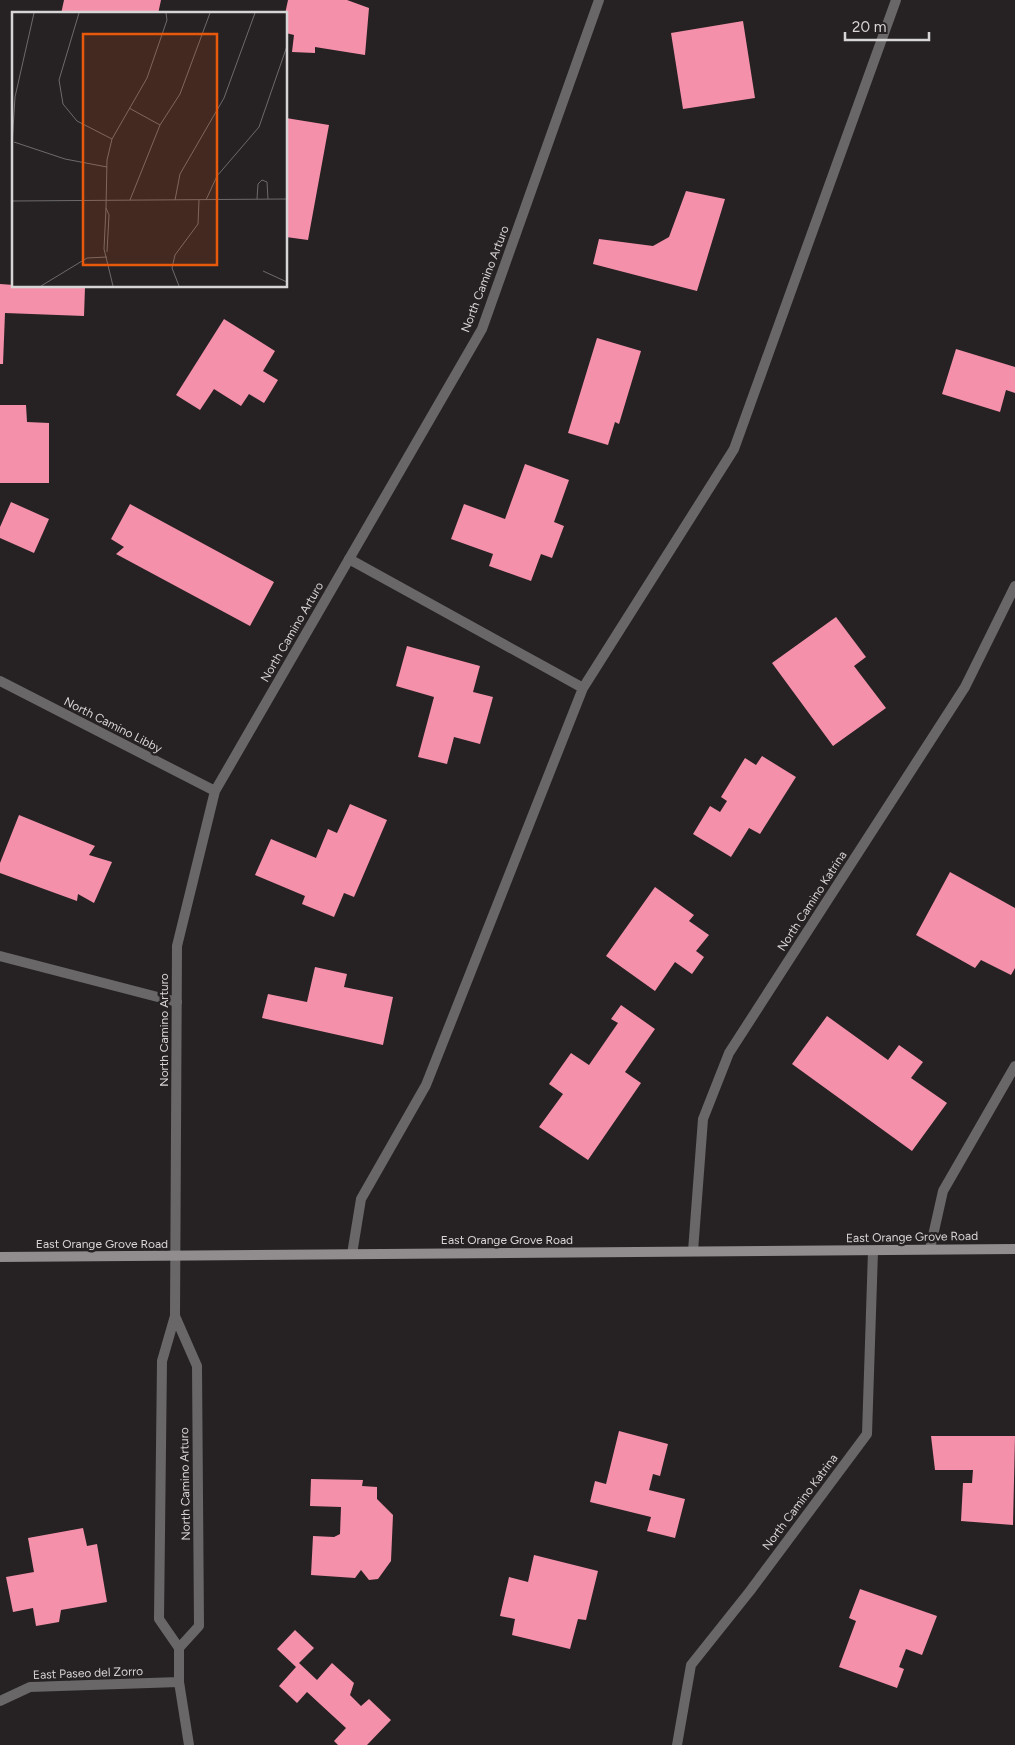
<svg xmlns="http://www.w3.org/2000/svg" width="1015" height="1745" viewBox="0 0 1015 1745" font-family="Figtree,sans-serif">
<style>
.building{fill:#f590ab}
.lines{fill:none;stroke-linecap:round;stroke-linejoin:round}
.lane{stroke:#696767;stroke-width:10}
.street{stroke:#696767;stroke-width:10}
.secondary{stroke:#918d8e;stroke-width:10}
.labels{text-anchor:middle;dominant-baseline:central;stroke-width:5;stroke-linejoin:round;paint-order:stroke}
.street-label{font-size:12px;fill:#d8d5d6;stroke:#262223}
.inset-road{fill:none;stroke:#6d6a6b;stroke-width:1}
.view{fill:#e8590c;fill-opacity:0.15;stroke:#e8590c;stroke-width:2.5}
.inset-edge{fill:none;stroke:#d8d5d6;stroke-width:2.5}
</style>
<rect width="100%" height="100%" fill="#262223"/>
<!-- building -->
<path class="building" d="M64,0H161L158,14H61Z
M288,0H347L369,8L365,55L315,47V53L292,52L294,35L286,33L285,14Z
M743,21L755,98L683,109L671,33Z
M286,118L329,125L308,240L286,237Z
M686,191L725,199L697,291L593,264L599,239L653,246L669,237Z
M0,284L14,285V286L85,287L84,316L5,313L3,364H0Z
M224,319L275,351L263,371L278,380L264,403L249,394L241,406L214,389L200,410L176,395Z
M597,338L641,351L619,424L615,422L608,445L568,433Z
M956,349L1015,367V393L1006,390L1000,412L942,394Z
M0,405H26L27,422L49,423V483H0Z
M525,464L569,480L554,522L564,526L552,558L541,554L531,581L489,566L493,554L451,539L464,504L505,519Z
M11,502L49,519L34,553L0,538V527Z
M130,504L274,582L250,626L116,554L124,547L111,539Z
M836,617L866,657L854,666L886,708L833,746L772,663Z
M407,646L480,666L473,692L493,697L480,744L454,737L447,764L418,757L434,697L396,686Z
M762,756L796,777L760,834L749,828L731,857L693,834L710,806L720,812L727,801L721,797L745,758L756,765Z
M350,804L387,820L354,897L344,893L334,917L302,904L305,896L255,875L271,839L316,858L328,829L337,833Z
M19,815L95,846L89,855L112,862L94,903L78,894L77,901L0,873V863Z
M950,872L1015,908V968L1011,975L981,960L975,968L916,935Z
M655,887L694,915L689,921L709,935L696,951L704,957L692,974L675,962L655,991L606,956Z
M315,967L347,974L344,987L393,997L383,1045L262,1018L268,994L307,1002Z
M621,1005L655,1029L625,1072L641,1083L588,1160L539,1127L563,1094L549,1084L571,1053L589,1065L618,1023L611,1019Z
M827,1016L888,1060L899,1045L923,1062L911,1078L947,1103L912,1151L792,1064Z
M619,1431L668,1444L660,1476L653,1474L649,1490L685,1499L675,1538L647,1531L651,1517L590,1502L595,1481L606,1484Z
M931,1436H1015L1013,1525L961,1521L963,1483H972L973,1470H935Z
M311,1479L363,1480L362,1486L377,1487V1499L393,1515L391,1561L378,1579L369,1580L361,1570L355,1578L311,1575L313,1536L334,1537L340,1534L341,1507L310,1506Z
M83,1528L87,1546L97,1544L107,1602L61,1610L59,1622L36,1626L33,1608L13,1612L6,1577L34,1572L28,1538Z
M534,1555L598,1571L586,1620L578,1619L570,1649L512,1635L515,1619L500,1616L509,1577L528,1582Z
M860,1589L937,1616L922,1655L906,1649L899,1667L904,1669L897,1688L839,1667L856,1621L849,1618Z
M295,1630L314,1648L299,1663L317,1680L332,1663L354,1683L350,1695L361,1706L369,1699L391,1720L367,1745H338L334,1741L346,1728L307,1692L297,1703L279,1686L296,1667L277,1649Z"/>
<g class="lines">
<!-- lane -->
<path class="lane" d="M349,559L583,688L734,449L896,0
M0,956L177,1002
M930,1249L943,1191L1015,1066
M352,1254L361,1199L426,1085L583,688"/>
<!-- street -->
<path class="street" d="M0,681L215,791
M693,1251L703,1119L729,1053L965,687L1015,586
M175,1316L177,946L215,791L482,329L599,0
M179,1648L199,1626L197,1366L175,1316L162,1361L159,1619L179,1648V1682L189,1745
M0,1701L30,1687L179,1682
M677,1745L691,1665L750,1591L867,1434L873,1251"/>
<!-- secondary -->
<path class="secondary" d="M0,1257L1015,1249"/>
</g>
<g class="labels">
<!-- street labels -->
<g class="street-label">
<text transform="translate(485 279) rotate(-69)">North Camino Arturo</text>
<text transform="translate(292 632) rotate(-60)">North Camino Arturo</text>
<text transform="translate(113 725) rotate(27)">North Camino Libby</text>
<text transform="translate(812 901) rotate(-57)">North Camino Katrina</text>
<text transform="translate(164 1030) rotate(-90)">North Camino Arturo</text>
<text transform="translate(912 1237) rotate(-1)">East Orange Grove Road</text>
<text x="507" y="1240">East Orange Grove Road</text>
<text x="102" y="1244">East Orange Grove Road</text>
<text transform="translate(185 1484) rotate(-91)">North Camino Arturo</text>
<text transform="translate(800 1502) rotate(-53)">North Camino Katrina</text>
<text transform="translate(88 1673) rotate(-2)">East Paseo del Zorro</text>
</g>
</g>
<!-- overview -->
<g transform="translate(12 12)">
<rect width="275" height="275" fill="#262223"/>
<path class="inset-road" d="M67,1L47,68L51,92L65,109L100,127M117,96L148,113L168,82L198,1M2,130L53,147L95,155M0,133L3,85L22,1M245,187L246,172L250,168L255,170L256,187M118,188L148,113M163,188L168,162L212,86L243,1M194,188L205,164L247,115L275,34M0,189L275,187M94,196L95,148L100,127L135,66L155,8L154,1M95,240L97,203L94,196L92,237L101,274M251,259L275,270M29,274L75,246L95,245M167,274L160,256L163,243L186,212L187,188"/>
<path class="view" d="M71,22H205V253H71Z"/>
<rect width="275" height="275" class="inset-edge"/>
</g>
<!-- scale -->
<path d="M845 32v8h84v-8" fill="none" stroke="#d8d5d6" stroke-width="2.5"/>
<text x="852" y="32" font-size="15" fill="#d8d5d6" stroke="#262223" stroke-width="4" paint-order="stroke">20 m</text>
</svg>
